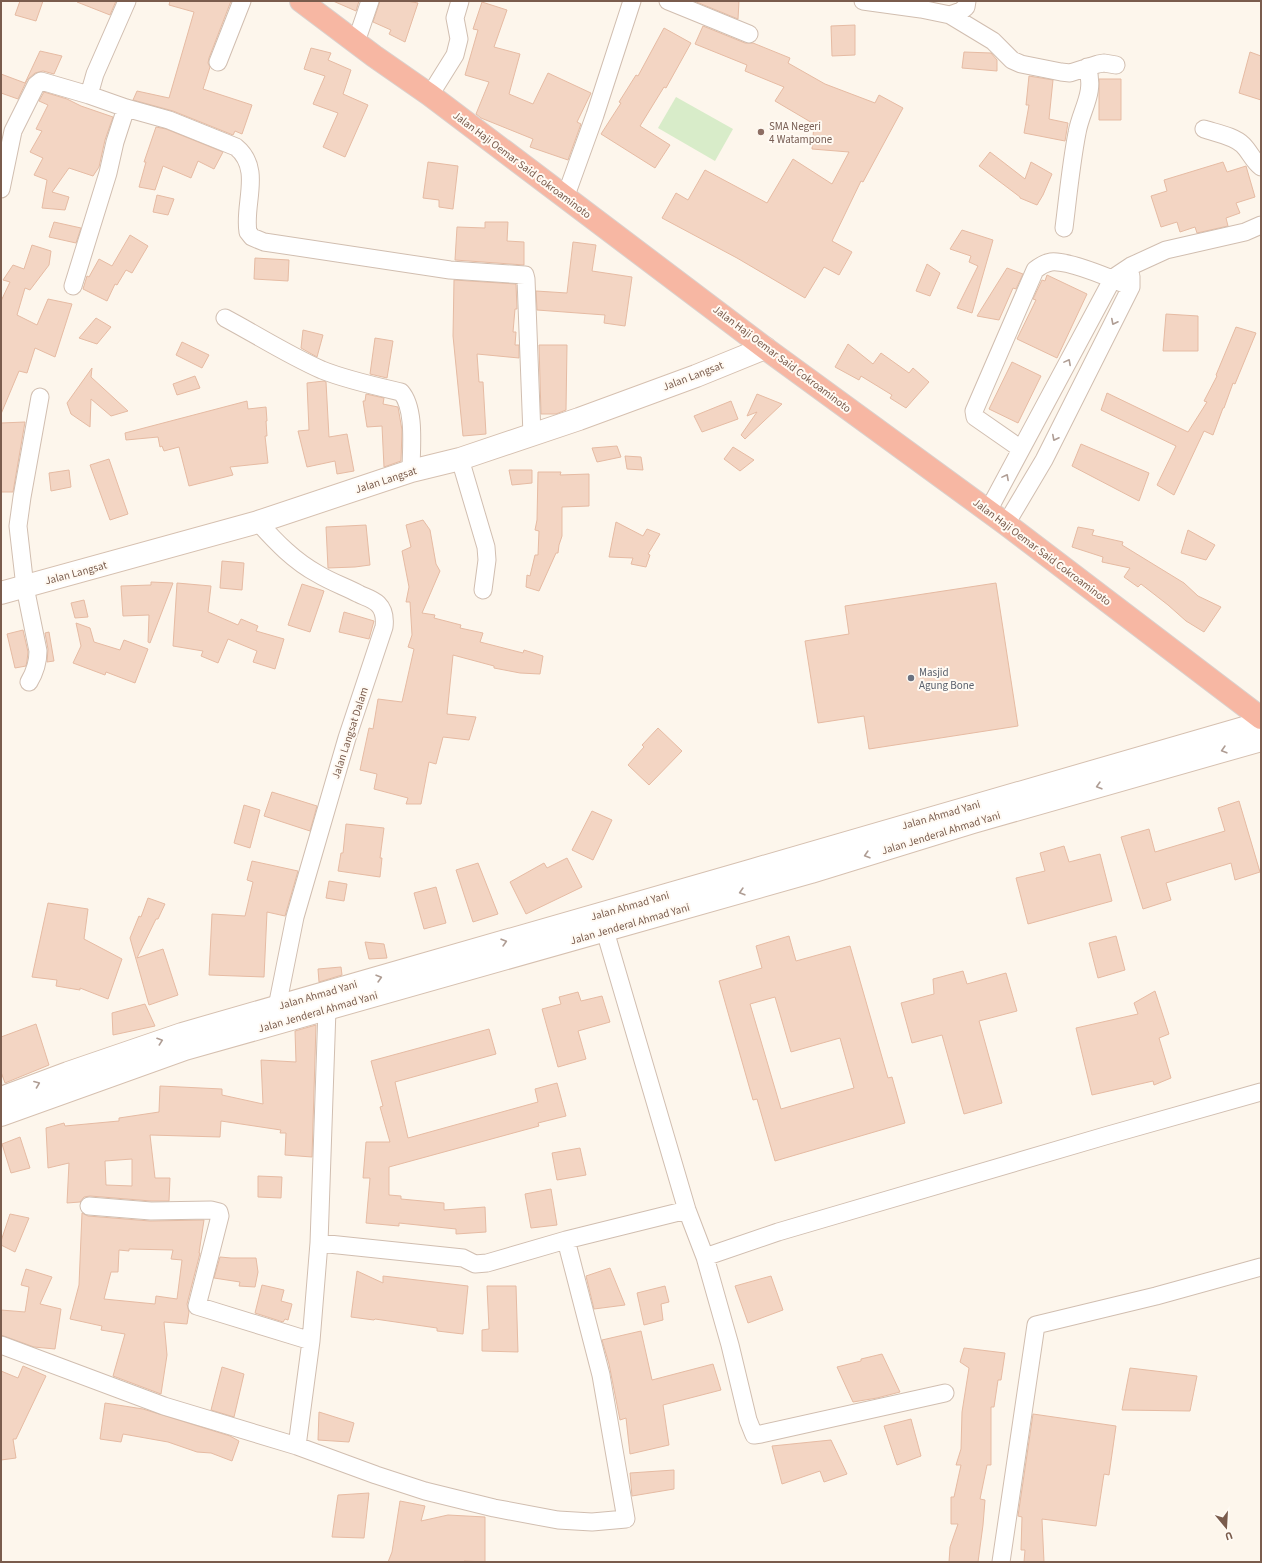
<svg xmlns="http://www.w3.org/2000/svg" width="1262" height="1563" viewBox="0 0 1262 1563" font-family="'Source Sans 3',sans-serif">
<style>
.green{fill:#d8ecc9}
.building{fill:#f3d5c3;stroke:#e6bba3;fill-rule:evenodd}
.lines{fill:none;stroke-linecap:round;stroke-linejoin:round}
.street-casing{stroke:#d1beb0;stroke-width:19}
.secondary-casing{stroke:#d6c0b0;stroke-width:24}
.highway-casing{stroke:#dad1cd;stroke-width:24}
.street{stroke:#fff;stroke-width:17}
.secondary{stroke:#fff;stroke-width:22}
.highway{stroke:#f7b7a3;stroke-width:22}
.oneway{stroke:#af9d94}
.education-dot{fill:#8d6e63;stroke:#fffaf3;stroke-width:1.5}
.worship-dot{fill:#6b7280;stroke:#fffaf3;stroke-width:1.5}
.labels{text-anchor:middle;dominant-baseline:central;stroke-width:4;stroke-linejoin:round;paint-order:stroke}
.education-label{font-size:11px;fill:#785e54;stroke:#fffaf3;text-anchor:start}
.street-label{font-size:11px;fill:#7a5c4d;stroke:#fffaf3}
.worship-label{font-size:11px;fill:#5b616d;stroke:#fffaf3;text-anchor:start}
</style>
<rect width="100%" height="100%" fill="#fdf6ec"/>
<!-- green -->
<path class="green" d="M676,97L733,129L715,161L658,128Z"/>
<!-- building -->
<path class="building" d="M20,1H43L36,21L15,15Z
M77,1H116L110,15L77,2Z
M170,1H231L209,58L208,63L210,67L203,89L252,105L242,134L235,131L233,135L173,111L133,100L137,91L169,98L194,12L169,5Z
M333,1H359L356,11Z
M380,1H407L418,3L405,42L389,34L391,30L373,22Z
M694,1H739L738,19Z
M482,2L507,10L494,47L520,54L509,94L533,104L548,73L591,93L577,122L581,124L568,160L530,147L533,139L481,118L476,114L489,82L465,75L478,30L473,29Z
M855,25V55L832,56L831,26Z
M703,26L745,43H753L790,58L788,63L825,84L875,103L879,95L903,108L863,182L861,181L832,241L852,252L839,275L824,267L805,298L737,258L662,218L676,193L688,200L705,170L767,203L793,159L832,184L849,152L812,149L814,124L775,101L784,87L745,71L747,65L695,44Z
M664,28L691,43L666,88L664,87L640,126L670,145L655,168L601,134L621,103L619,102L636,75L638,76Z
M311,48L331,53L328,60L351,70L343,94L368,105L345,157L323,147L338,113L313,104L325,76L304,69Z
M40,51L62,56L54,74L43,71L35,73L27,80L18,99L1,93V74L25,83Z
M964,52L991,53L997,60V71L962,68Z
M1250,52L1261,56V100L1239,93Z
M1029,76L1053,80L1049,119L1068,123L1065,141L1024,133L1029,105H1026Z
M1099,79H1121V120H1099Z
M44,92L67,99L81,106L113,117L105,140L99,167L93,176L69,168L52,192L69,197L65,210L42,208L47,180L34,175L43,158L30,152L42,131L36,129L48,105L39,101Z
M156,127L166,129L223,152L214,169L198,161L191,178L163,166L155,190L139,187L146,162H144Z
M990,152L1025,179L1031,162L1052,174L1043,195L1037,205L1020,198V197L979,166Z
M428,162L458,166L453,209L439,207V200L423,198Z
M1223,162L1227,172L1246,166L1255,197L1236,203L1240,213L1226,218L1228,226L1197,233L1195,227L1180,232L1177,222L1161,227L1151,196L1167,191L1164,180Z
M157,195L174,199L168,215L153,212Z
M54,222L81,228L76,243L49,237Z
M485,222H508L507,241L524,242V265L455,260L457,227L485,228Z
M962,230L993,240L972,313L957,308L978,266L969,262L971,256L950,249Z
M130,235L148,246L132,273L126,270L117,285L115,284L107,301L83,289L87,276L89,277L99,259L112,266Z
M573,242L596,245L592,271L632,277L625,326L604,323L605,315L537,310L536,291L567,293Z
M32,245L51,251L49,265L30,290L25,288L17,315L37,325L48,299L72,304L55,357L35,348L27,373L19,371L1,414V301L10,282L3,280L13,265L24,269Z
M255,258L289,260L288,281L254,279Z
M927,264L940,273L930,296L916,291Z
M1007,268L1023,274L1016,289L1013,288L999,320L977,316Z
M1047,275L1087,294L1057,358L1017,339L1036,300L1033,299L1042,280L1045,281Z
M454,280L516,284L517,309H515L513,332H516L515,345H519V358L477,354L479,382H483L486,434L463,436L453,336Z
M1166,314L1198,316V351H1163Z
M96,318L111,327L97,344L79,338Z
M1236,327L1256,333L1235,384L1233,383L1224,408H1223L1213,435L1204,431L1174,495L1157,485L1176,446L1101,410L1107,393L1188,432L1207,402L1204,401L1217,376L1216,375Z
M303,330L323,335L317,357L301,348Z
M375,338L393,341L387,378L370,374Z
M182,342L209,355L202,368L176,355Z
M848,344L873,364L881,353L909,373L913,368L929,382L906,408L890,398L892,395L861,376L859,380L835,367Z
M539,345H567L566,410L556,414H541Z
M1012,362L1041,376L1018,423L989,409Z
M92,368L91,377L128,411L111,416L91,399L90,427L71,414L67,403Z
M195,376L200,388L177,395L173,384Z
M324,381L326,382L329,437L347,434L354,471L337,474L335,461L307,467L298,431L309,430L307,383Z
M366,394L384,398L383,404L398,407L402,430L401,461L384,467L382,426L367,427L363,401H365Z
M757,394L782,404L745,439L741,435L757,412L747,416Z
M247,401L248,409L266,407L267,421H266L267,436H265L268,463L230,467L233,475L189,486L179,447L164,451L162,446L160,447L158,437L126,440L125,433Z
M731,401L738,419L702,432L694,416Z
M25,422L13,492H1V423Z
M1081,444L1149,473L1139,501L1072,466Z
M617,446L621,457L597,462L592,448Z
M733,447L754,460L740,471L724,459Z
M625,456L641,457L643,470L627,469Z
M109,459L128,514L110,520L90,465Z
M69,470L71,487L51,491L49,473Z
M509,470H532V483L512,485Z
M538,472H561L560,475L589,474V506L562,507V536L559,545L558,553H556L539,591L526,587L527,575L530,576L535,555H538L539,531L535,530L537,520Z
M423,520L430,530L436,564L440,571L422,613L435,615L434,618L461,625L460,628L483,633L480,642L523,653L524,650L543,656L540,674L520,673L494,668V666L453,655L447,714L476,717L469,740L443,737L436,764L429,762L421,804H406L408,798L374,789L377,774L360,770L369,728L373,729L378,699L402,702L414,649L408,647L412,635L410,602H406L409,587L402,551L411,547L406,525Z
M616,522L643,536L647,529L660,534L648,554L650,555L646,567L631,564L633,558L609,557Z
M366,525L370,565L355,567L328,568L326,527Z
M1078,527L1094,530L1092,535L1123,542L1122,545L1184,583L1198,596L1221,607L1204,632L1186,621L1168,605L1141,584L1138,587L1124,577L1130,568L1102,562L1103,557L1072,547Z
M1188,530L1215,545L1206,560L1181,553Z
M222,561L244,563L242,590L220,588Z
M151,582L173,583L150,643L148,642L149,615L123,616L121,586L151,585Z
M177,583L211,586L208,612L238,625L241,619L258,626L256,631L284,639L275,669L253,662L257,651L228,639L218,663L201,656L203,651L173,646Z
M996,583L1018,726L869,749L864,716L818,723L805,641L849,634L845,606Z
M302,584L324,591L310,632L288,625Z
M84,600L88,617L75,618L71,603Z
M344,612L374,621L369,639L339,632Z
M76,623L90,628L94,642L120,650L124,640L148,649L135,683L106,672L105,675L73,663L81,646Z
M23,630L28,652L27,661L26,666L15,668L7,634Z
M49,632L54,661L47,662L48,649L45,633Z
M658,728L682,751L649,785L628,765L644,747L642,745Z
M272,792L317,806L310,831L264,816Z
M1239,801L1260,872L1235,880L1231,863L1166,883L1171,900L1143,909L1121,837L1149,829L1155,852L1225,831L1218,808Z
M244,805L260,810L250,848L234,843Z
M592,811L612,820L593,860L572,850Z
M346,824L384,828L380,858H382L380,877L338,871L341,853H343Z
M1064,846L1069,862L1100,854L1112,901L1028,924L1016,878L1045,871L1040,853Z
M567,858L582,887L526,914L510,882L544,863L547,868Z
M252,861L298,871L285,916L267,912L264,977L209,975L212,914L245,916L253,882L247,880Z
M478,863L498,914L473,922L456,870Z
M329,881L347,884L344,901L326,898Z
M436,887L446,923L424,929L414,893Z
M148,898L165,904L158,919H156L137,958L163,949L178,995L149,1005L130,938L139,916L141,917Z
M48,903L88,909L84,939L122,959L108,999L80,988V990L56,986L57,980L32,977Z
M789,936L796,961L850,946L888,1078L892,1077L905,1123L775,1161L757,1099L753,1100L719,981L762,968L756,946ZM775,997L791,1052L840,1038L854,1088L781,1109L750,1004Z
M1116,936L1125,970L1098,978L1089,943Z
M365,942L384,944L387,958L369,959Z
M341,967L342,975L319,982L318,969Z
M963,971L967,984L1006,973L1017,1011L979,1021L1002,1103L964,1114L942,1035L912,1043L901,1003L934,994L933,979Z
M1155,991L1169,1034L1159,1038L1171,1078L1154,1085L1153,1081L1092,1095L1076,1028L1138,1014L1134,1003Z
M578,992L581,1001L602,996L610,1022L578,1031L586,1059L558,1067L542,1009L561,1004L559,997Z
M145,1004L155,1026L113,1035L112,1013Z
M36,1024L49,1065L5,1083L1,1072V1037Z
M316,1025L312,1157L285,1155L286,1133H280L281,1130L221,1121L220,1137L150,1135L155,1178H170L169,1201H151L90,1196L84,1197L80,1202L67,1203L69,1163L48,1168L46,1128L64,1123L65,1126L119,1121V1118L159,1112L160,1086L222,1089V1095L263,1104L261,1060L296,1062L295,1031ZM132,1159V1186L106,1185L105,1161Z
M489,1029L496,1054L395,1082L408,1138L538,1102L535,1089L557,1083L566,1116L538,1123L539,1126L389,1167V1195L401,1196V1199L444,1203V1210L485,1207L486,1232L456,1234V1229L399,1223V1226L366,1223L370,1178H363L366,1142H390L380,1107L383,1106L371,1061Z
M20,1137L30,1168L11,1173L2,1144Z
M580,1148L586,1175L557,1180L552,1153Z
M258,1176L282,1177L281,1198L258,1197Z
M551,1189L557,1225L531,1228L525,1194Z
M82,1213L88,1216L150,1221L204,1220L199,1253H200L187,1304L189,1312L187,1324L164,1322L167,1355L161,1394L113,1376L125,1334L101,1330L102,1326L70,1319L79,1285ZM129,1249L173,1250L171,1259L182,1260L177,1299L156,1296L155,1304L104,1299L111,1272H118L119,1250L129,1251Z
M10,1214L29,1218L15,1252L1,1245V1241Z
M220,1257L231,1258H256L258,1272L255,1287L239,1286L240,1282L214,1278Z
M610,1268L625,1305L594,1309L586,1276Z
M26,1269L52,1277L40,1304L61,1309L55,1349L34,1347L1,1335V1310L25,1312L29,1287L21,1285Z
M357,1271L383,1283V1276L468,1286L463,1334L437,1331V1328L375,1319L374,1320L351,1317Z
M771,1276L783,1310L748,1323L735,1286Z
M262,1285L284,1290L281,1301L292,1304L288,1320L285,1319L283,1322L255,1313Z
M487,1286H516L518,1352L482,1351V1330L489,1329Z
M665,1286L669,1302L661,1304L663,1320L644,1325L637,1293Z
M641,1331L652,1380L713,1364L721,1390L663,1405L669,1445L630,1454L626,1418L620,1420L609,1364L602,1340Z
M964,1348L1005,1353L1001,1380H998L994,1407H991V1465H987L980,1499L985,1500L983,1525L978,1562H949L950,1547L958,1524H951V1497H954L961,1465H956L961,1449L962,1412L969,1368L960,1362Z
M882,1354L900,1392L877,1398L853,1402L837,1367L861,1361V1359Z
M23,1366L46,1376L16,1439H13L16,1458L1,1460V1371L18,1378Z
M222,1367L244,1374L234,1417L211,1410Z
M1130,1368L1197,1376L1190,1411L1122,1410Z
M105,1403L143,1409L230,1436L239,1441L232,1461L211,1453L197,1452L168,1442L123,1434L121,1442L100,1439Z
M319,1412L354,1423L349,1442L318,1440Z
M1033,1414L1116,1426L1109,1475L1104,1474L1096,1526L1042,1519L1044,1562H1024L1025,1550H1021L1022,1517L1018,1516Z
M911,1419L921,1456L897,1465L884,1426Z
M831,1440L847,1474L824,1482L820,1471L782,1484L772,1446Z
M674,1470V1489L632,1496L630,1473Z
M369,1493L364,1538L332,1537L338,1495Z
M400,1501L425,1506L421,1521L448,1515L485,1517V1562L464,1561V1562H388L392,1552Z"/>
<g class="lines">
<defs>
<path id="street" d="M668,1L749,34
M863,1L921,9L950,15L961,11L966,7L967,1
M950,15L993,41L1012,60L1021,64L1061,72L1070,73L1098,64L1104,63L1116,65
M356,42L370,1
M218,62L242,1
M89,95L95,74L127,1
M430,95L455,55L459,39L455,18L460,1
M1204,129C1216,133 1234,136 1243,145C1250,152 1253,161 1261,167
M1,189L13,131L36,85L41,81L89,95L126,108L169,120L236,147C263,169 243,204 248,232L252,237L264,242L450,270L525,275L526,279L532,435
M565,198L595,115L632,1
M1064,228C1068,196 1071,164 1077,133C1081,109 1096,93 1087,67
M73,286L108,173L115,142L126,108
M225,318C257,335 288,355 322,370C347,380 375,386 401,392C416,409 411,450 411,471
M1021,449L975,417L974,411L1035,270C1040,266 1044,263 1051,262C1068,260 1115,280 1131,287
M460,459L486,547L487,560L483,590
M988,511L1113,278L1131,266L1166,250L1245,232L1261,225
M258,522C276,542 294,561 318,574C331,582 346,587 359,594C365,597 373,599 378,604C384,610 385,619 384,627L347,738L295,917L277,1007
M1006,524L1044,460L1131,287V276
M29,682C35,672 38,663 38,651L25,587L18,526L22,497L40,397
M605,931L687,1210L705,1257L778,1232L1105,1136L1261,1092
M89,1206L151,1211L211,1210L219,1212L220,1216L197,1306L311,1341
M319,1243L463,1258L475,1264L487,1263L566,1240
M705,1257L730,1345L748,1420L754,1435L761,1434L945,1393
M1,1345L164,1406L297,1446L376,1475L425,1491L494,1508L558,1520L592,1522L626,1519L601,1375L566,1240L687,1210
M297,1446L311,1341L319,1243L327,1009
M1001,1562L1036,1325L1156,1296L1261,1267"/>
<path id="secondary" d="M1,593L258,522L411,471L460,459L579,419L696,376L765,348
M1,1098L68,1073L182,1034L753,870L1261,723
M1,1115L185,1049L811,872L973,822L1261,740"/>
<path id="highway" d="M301,1L374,56L430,95L765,348L1006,524L1261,718"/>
</defs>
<!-- street casing -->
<use href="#street" class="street-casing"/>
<!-- secondary casing -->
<use href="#secondary" class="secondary-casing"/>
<!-- highway casing -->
<use href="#highway" class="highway-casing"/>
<!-- street -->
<use href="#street" class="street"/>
<!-- secondary -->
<use href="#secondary" class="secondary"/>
<!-- highway -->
<use href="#highway" class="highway"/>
</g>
<!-- one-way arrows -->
<defs><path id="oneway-chevron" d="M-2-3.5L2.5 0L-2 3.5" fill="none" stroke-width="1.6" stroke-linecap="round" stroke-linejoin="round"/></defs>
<g class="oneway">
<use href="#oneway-chevron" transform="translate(1114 322) rotate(117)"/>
<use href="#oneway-chevron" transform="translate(1068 362) rotate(-62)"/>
<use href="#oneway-chevron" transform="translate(1055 438) rotate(117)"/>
<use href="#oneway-chevron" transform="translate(1006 477) rotate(-62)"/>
<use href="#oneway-chevron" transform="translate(1224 750) rotate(164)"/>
<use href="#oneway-chevron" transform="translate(1099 786) rotate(164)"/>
<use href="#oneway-chevron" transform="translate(867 855) rotate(163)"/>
<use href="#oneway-chevron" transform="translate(742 892) rotate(164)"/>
<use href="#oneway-chevron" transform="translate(504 942) rotate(-16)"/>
<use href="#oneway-chevron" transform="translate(379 978) rotate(-16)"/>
<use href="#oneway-chevron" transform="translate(160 1041) rotate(-19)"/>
<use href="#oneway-chevron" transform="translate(37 1084) rotate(-21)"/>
</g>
<!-- markers -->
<circle class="education-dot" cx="761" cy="132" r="4"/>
<circle class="worship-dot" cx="911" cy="678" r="4"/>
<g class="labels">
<!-- education labels -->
<g class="education-label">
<text x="769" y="126">SMA Negeri<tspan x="769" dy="13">4 Watampone</tspan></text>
</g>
<!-- street labels -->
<g class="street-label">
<text transform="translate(522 165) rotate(37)">Jalan Haji Oemar Said Cokroaminoto</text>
<text transform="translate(782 359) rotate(37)">Jalan Haji Oemar Said Cokroaminoto</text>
<text transform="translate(693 376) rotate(-21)">Jalan Langsat</text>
<text transform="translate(386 480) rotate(-18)">Jalan Langsat</text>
<text transform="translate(1042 552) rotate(37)">Jalan Haji Oemar Said Cokroaminoto</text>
<text transform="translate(76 573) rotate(-15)">Jalan Langsat</text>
<text transform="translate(350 733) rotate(-72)">Jalan Langsat Dalam</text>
<text transform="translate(941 815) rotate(-16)">Jalan Ahmad Yani</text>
<text transform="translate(941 833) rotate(-17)">Jalan Jenderal Ahmad Yani</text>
<text transform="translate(630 906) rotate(-16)">Jalan Ahmad Yani</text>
<text transform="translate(630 924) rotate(-16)">Jalan Jenderal Ahmad Yani</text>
<text transform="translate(318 995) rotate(-16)">Jalan Ahmad Yani</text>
<text transform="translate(318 1012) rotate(-16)">Jalan Jenderal Ahmad Yani</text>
</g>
<!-- worship labels -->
<g class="worship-label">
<text x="919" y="672">Masjid<tspan x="919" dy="13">Agung Bone</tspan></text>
</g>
</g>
<!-- border -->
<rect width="1262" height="1563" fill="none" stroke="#7a5c4d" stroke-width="4"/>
<!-- north arrow -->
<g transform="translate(1226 1527) rotate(162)" stroke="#fffaf3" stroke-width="3" paint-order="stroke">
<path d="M0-3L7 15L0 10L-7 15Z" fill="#7a5c4d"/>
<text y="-6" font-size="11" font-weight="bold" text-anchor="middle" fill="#7a5c4d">U</text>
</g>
</svg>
